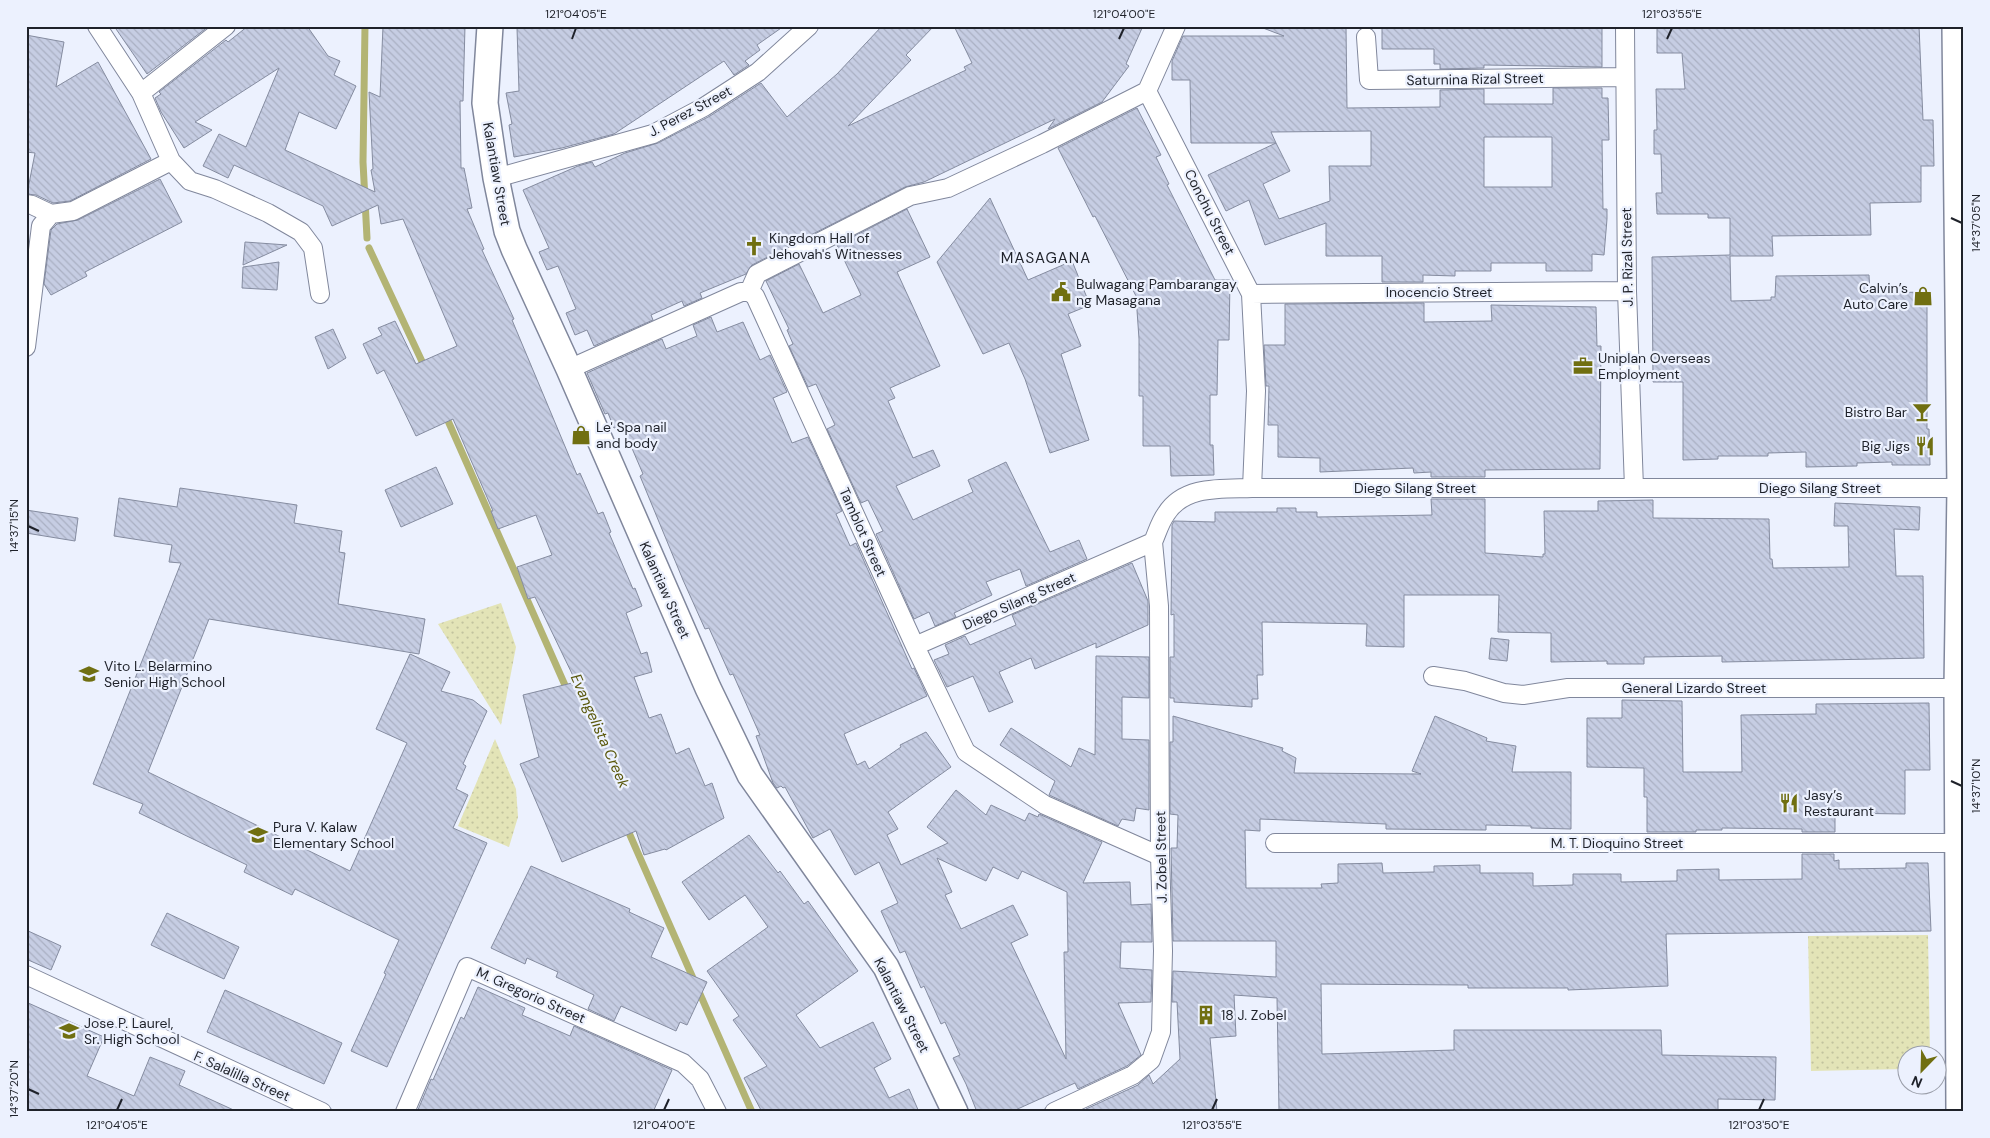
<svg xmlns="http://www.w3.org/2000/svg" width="1990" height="1138" viewBox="0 0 1990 1138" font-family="'DM Sans',sans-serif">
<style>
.green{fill:url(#green-dots)}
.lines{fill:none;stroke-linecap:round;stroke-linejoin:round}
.stream{stroke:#b3b474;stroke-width:7}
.building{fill:url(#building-back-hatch);stroke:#858ca0;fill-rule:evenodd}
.street-casing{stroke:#80879c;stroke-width:20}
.secondary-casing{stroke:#80879c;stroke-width:28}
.street{stroke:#fff;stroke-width:18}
.secondary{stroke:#fff;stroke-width:25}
.ticks{fill:none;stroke:#1f222a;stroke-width:2}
.labels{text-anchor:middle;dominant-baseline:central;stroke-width:4.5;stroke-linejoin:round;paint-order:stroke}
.street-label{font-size:14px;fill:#1f222a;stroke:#ecf1fe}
.poi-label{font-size:14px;fill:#1f222a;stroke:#ecf1fe;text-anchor:start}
.neighbourhood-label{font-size:15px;letter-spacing:1px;fill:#1f222a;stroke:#ecf1fe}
.water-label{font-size:15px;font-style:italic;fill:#5a580c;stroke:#ecf1fe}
.neatline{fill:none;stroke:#1f222a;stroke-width:2}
.ticks-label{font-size:12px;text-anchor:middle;fill:#1f222a}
</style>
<defs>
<pattern id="green-dots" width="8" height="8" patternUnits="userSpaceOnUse" patternTransform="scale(1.25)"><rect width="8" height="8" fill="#e3e4b7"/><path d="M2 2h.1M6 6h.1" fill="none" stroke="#c2c39e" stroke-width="1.8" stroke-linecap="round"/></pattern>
<pattern id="building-back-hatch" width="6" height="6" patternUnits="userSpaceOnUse" patternTransform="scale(1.25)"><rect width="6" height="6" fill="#c6cde3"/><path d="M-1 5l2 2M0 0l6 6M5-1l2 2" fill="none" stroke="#aab0c3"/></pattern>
</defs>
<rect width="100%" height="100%" fill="#ecf1fe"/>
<!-- green -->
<path class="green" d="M501,603L516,647L501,725L438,624Z
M495,739L516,789L518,817L509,847L458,826Z
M1928,935L1930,1055L1908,1056L1907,1069L1811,1071L1808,936Z"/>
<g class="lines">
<!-- stream -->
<path class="stream" d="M365,26L363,162L367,238
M369,248L426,370
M445,414L568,692
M626,826L752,1112"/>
</g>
<!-- building -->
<path class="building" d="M114,26H209L147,74Z
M248,26H307L328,56L340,61L334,75L356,86L336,129L299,112L285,150L375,192L371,170L373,169L369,92L380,97L383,26H465L463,101H460L461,168H464L472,208L467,209L484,249L482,250L514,319L512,320L577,475L580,473L598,514L603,512L611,532L609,533L633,589L635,588L642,606L626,613L641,654L647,652L652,672L634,677L649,718L661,714L676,754L689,748L705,786L712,783L724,818L666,850L665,849L644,855L636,831L562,862L520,764L539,757L523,695L576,682L535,597L528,599L517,567L552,555L536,515L498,529L491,511H493L453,419L416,436L384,370L377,374L363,344L382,335L378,328L395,321L416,364L457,346L403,219L381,224L378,205L332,226L323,206L278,185L234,165L228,178L203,166L219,134L246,147L279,68L195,122L212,130L184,148L161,112L155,98L161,94L159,92L226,40L228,42Z
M555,26H784L757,45L760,50L745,61L749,65L734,75L724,61L614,134L562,148L514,157L509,125L512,124L506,93L519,91L517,28Z
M882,26H934L906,55L911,60L848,126L966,70L964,67L972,63L954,26H1143L1126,64L1129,66L1102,102L1048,129L1055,119L924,182L905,187L752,265L746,274L700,293L702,298L684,306L682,301L651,315L653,320L594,346L587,330L575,335L566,313L576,309L558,266L547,270L539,252L549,248L523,190L578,166L592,162L595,167L625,153L658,143L710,116L761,83L787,117L837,74Z
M1263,26H1346L1347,108L1440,107V90L1484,89V104H1553V88H1602V98H1608L1609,140H1602L1603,209H1607V219L1604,255L1592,254V271H1546V263H1491V271H1455V276L1423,275V282H1382V256H1326V223L1265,245L1249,200L1226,211L1208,175L1276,143L1290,171L1263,184L1279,219L1330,201L1329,166H1371V131L1271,132L1276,143H1191L1190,80H1172V61L1183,36H1284L1263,28ZM1484,137H1552V187H1484Z
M1382,26H1602V67L1484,65V68L1440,69V64H1434V49H1382Z
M1657,26H1919L1923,120H1933L1934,166H1921V202L1870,203L1871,235L1772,236L1773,256H1730L1731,301L1771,300V297H1775L1776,276L1869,275L1870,293L1927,292V429H1929L1930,465H1892V462L1857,463V466L1806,467V452L1768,453V456H1718V459L1683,460V382H1653L1652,257L1730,255V218H1708V214H1657L1656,193H1662L1661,154H1654V130H1657L1656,89H1685L1682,53H1657Z
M26,35L64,42L56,87L98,62L151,159L70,201L53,203L36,195L27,194L35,153L26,152Z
M1137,108L1161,155L1156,157L1169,184L1167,185L1215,280H1230L1229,340H1218L1217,395H1210V445H1213L1214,475L1171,476L1170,446H1143V396H1139V339L1136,296L1095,216L1093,217L1058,148Z
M160,179L182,222L85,272L87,276L51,295L44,284L51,230L57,224L78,220Z
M990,198L1028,280L1072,261L1090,305L1068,314L1081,346L1061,354L1089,440L1050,453L1025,379L1009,343L983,354L937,262Z
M907,209L930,257L897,272L940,366L890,388L895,398L888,401L913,458L933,450L940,466L896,486L913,520L973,492L968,480L1006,462L1050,552L1079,540L1087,559L1026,586L1020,569L986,582L992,595L954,613L956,617L935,626L929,612L914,619L876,534L883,531L868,500L861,503L827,429L835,425L816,384L808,387L789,346L793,344L787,330L789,329L766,281L799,264L823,313L861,295L837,245Z
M245,242L287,245L243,265Z
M279,262L277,290L242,288L243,267Z
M1424,303V322L1492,321L1491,305L1596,307L1597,346H1601L1600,469L1485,470V477H1431V472L1414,473L1413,468L1320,472V458L1278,457V425H1268L1269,386H1266L1264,345H1285V304Z
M711,317L717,332L743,322L760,360L770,355L787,392L773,398L792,443L808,437L842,511L836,514L850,546L856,543L912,669L914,668L927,696L844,734L857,765L865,761L869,769L901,747L900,745L926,732L951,767L888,812L898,829L887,835L901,865L948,843L927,827L956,790L986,815L991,805L1025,821L1029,813L1038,817L1039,814L1102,842L1083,883L1130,882L1131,905L1151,904L1152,942H1121L1120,968L1152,970L1151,1002L1118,1003L1141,1055L1127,1066L1078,1089L1075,1083L1011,1112H977L966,1084L953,1058L960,1055L945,1022L941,1024L924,986L921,988L905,951L900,953L881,911L898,903L879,862L855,875L830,829L813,838L785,787L783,788L781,786L777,788L773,783L756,736L760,735L733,674L730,675L709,628L705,629L683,580L640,476L643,474L622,425L614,428L608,413L605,414L587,373L662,339L666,349L697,336L693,325ZM937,858L986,881L993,867L1018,879L1022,871L1067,892L1068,952H1064L1066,1059L1011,943L1028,935L1013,905L961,929L945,895L952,892Z
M333,329L346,358L328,369L315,337Z
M436,467L453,504L401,527L385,490Z
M180,488L297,505L294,523L342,531L339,552L345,553L338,604L425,619L419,654L209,619L148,772L350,871L407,743L376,729L410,654L450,672L441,691L473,700L487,711L463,764L466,766L456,789L468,795L453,828L487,843L387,1067L351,1051L386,974L384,973L399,940L295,889L292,895L244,872L247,865L139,813L143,804L93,784L181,563L169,562L172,545L114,536L119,498L177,507Z
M1431,499H1485V553L1543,557V554H1545L1544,511H1598V501L1653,500V518L1769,519L1770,559H1772L1773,568L1849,567L1848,526H1834L1835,503L1920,507L1919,530L1894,529L1896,576H1923L1924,658L1722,662V656L1644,657V664H1607V661L1551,662V633L1498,632L1499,595H1404V647L1366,646L1367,624L1262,622L1263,675H1257L1258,699H1252V707L1174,702V698H1170V657H1174V614L1171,615L1172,525L1174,521L1215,522V512H1277V508H1296V512H1317V517L1432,515Z
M26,510L78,518L75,541L26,533Z
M1132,563L1148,601V625L1096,648V643L1035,669L1031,658L999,672L1013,702L989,712L973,676L947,687L934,660L949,654L945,645L965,636L970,645L1016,625L1012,615Z
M1491,638L1509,640L1507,661L1489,659Z
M1096,656L1149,657V698L1122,697V739L1149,740V810L1136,808L1134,821L1122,819L1118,826L1049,795L1055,781L1000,745L1011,728L1071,767L1079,748L1095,755Z
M1622,700L1682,701L1683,772H1742L1741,715L1816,714V704L1929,703L1930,770H1905V814L1835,813V832H1802V829L1722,828V830H1696V832H1647V797H1644V768L1587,767V718H1622Z
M1173,716L1283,748L1282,751L1296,758L1294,773L1421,774L1412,771L1435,716L1487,738L1486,741L1516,746L1512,772H1571V829L1531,828V826L1486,825V830L1386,829V824L1260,819V831L1245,830L1246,888H1322L1321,884L1338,883V864L1382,863L1383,873L1434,872V866L1480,865V873H1533V886L1573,885V874H1621V882L1677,881V870L1719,869V880L1802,879V854H1834V861L1839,860V869L1906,868V863H1928L1931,931L1666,934L1668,986L1568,990V988H1468V985L1321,984L1322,1054L1454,1050V1030H1661L1662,1055L1776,1057L1775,1100L1718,1099V1112H1279L1277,998L1234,995L1236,1036L1210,1038L1217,1112H1087L1086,1109L1138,1085L1149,1075L1153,1084L1180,1059L1177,1002H1172L1173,971L1276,977V941H1173L1171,848H1177L1178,815L1170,814V742H1173Z
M749,835L778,873L780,871L804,904L808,901L858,971L796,1015L820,1048L873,1022L891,1059L874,1068L889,1098L909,1089L919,1112H762L744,1078L767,1066L733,1020L739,1016L707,971L768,927L745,895L709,920L682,882Z
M531,866L630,909L629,912L664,928L651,957L707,982L687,1025L680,1022L676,1031L621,1006L614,1021L588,1009L594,995L556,977L558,972L527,958L525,964L491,948Z
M167,913L239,947L224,979L151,945Z
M26,930L61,946L51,970L26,959Z
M478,987L525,1008L522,1015L570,1036L574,1026L672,1070L653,1112H417L431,1079L433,1080L461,1017L464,1019Z
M225,990L342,1043L324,1084L207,1032Z
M26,1002L104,1037L87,1076L134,1096L150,1057L185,1071L179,1085L238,1112H26Z"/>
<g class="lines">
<defs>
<path id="street" d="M97,26L141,93L171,161L190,181L215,189L268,213L301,232L313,248L320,294
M1176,26L1147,91L1251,294L1256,391L1252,488
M1625,26L1627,291L1634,488
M1366,37L1369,80L1625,77
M141,93L226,26
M496,178L653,134L704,107L758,72L809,26
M26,204L32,205L51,214
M749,292L757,274L910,196L948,188L1042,144L1147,91
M1251,294L1627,291
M26,347L41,226L51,214L73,211L171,161
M569,369L741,292H749L755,296L915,646L966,752L1045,805L1160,856
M915,646L1153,542C1157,533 1160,522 1166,514C1184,485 1222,489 1252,488H1964
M1433,676L1465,681L1504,693L1523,695L1568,688H1957
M1275,843H1959
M26,975L322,1112
M405,1112L467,967L683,1063L700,1079L717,1112
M1054,1112L1133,1075L1151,1060L1161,1032L1163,951L1160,856L1159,606L1153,542"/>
<path id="secondary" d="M490,26L485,103L496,178L507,231L514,249L569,369L708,688L750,775L886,967L955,1112
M1955,26L1960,489L1957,688L1959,1112"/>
</defs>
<!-- street casing -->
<use href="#street" class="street-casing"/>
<!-- secondary casing -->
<use href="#secondary" class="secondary-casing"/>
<!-- street -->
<use href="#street" class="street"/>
<!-- secondary -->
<use href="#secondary" class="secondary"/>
</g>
<!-- ticks -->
<path class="ticks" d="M572,39L576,28M1119,39L1124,28M1667,39L1672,28M1951,218L1962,223M28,526L39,531M1951,781L1962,786M28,1089L39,1094M117,1110L122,1099M664,1110L669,1099M1212,1110L1217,1099M1759,1110L1764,1099"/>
<!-- icons -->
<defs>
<symbol id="church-bare" viewBox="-9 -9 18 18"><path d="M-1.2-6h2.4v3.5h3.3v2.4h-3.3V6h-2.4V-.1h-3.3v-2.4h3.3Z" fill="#706f11" stroke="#ecf1fe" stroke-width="2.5" paint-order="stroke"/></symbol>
<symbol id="civic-bare" viewBox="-9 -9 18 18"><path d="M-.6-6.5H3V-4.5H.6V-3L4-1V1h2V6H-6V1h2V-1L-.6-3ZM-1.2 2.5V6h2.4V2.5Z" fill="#706f11" stroke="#ecf1fe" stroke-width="2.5" paint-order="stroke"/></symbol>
<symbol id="shop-bare" viewBox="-9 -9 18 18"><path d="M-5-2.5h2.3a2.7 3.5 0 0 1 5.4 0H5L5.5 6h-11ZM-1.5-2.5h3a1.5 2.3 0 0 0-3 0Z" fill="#706f11" stroke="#ecf1fe" stroke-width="2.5" paint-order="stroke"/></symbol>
<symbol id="office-bare" viewBox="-9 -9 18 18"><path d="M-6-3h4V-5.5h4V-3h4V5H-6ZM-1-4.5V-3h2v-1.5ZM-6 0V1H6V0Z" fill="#706f11" stroke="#ecf1fe" stroke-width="2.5" paint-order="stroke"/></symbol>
<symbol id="bar-bare" viewBox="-9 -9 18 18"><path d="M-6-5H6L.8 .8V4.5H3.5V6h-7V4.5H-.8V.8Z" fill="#706f11" stroke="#ecf1fe" stroke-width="2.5" paint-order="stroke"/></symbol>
<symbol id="restaurant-bare" viewBox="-9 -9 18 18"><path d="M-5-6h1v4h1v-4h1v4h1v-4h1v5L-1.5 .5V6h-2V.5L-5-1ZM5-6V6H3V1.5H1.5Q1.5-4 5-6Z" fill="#706f11" stroke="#ecf1fe" stroke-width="2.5" paint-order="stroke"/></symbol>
<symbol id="school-bare" viewBox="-9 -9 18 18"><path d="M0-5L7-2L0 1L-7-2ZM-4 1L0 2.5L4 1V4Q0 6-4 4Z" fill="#706f11" stroke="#ecf1fe" stroke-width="2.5" paint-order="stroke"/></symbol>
<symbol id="building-bare" viewBox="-9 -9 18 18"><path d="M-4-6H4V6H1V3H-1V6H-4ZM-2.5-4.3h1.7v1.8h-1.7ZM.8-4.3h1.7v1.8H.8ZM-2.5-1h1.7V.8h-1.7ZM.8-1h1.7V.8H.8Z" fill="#706f11" stroke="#ecf1fe" stroke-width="2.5" paint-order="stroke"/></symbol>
</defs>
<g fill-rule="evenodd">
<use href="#church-bare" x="740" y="232" width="28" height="28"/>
<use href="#civic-bare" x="1047" y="278" width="28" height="28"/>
<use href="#shop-bare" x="1909" y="282" width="28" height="28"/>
<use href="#office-bare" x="1569" y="352" width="28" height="28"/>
<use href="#bar-bare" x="1908" y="398" width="28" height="28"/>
<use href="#shop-bare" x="567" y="421" width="28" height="28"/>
<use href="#restaurant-bare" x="1911" y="432" width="28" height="28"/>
<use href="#school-bare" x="75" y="660" width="28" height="28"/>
<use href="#restaurant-bare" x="1775" y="789" width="28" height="28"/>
<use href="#school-bare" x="244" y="821" width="28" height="28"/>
<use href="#building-bare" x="1192" y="1001" width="28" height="28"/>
<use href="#school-bare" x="55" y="1017" width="28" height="28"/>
</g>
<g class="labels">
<!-- street labels -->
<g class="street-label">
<text transform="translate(1475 79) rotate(-1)">Saturnina Rizal Street</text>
<text transform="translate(690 111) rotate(-28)">J. Perez Street</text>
<text transform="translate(497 174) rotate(80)">Kalantiaw Street</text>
<text transform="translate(1210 212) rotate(63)">Conchu Street</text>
<text transform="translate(1627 257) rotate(-91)">J. P. Rizal Street</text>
<text x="1439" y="292">Inocencio Street</text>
<text x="1415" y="488">Diego Silang Street</text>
<text x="1820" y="488">Diego Silang Street</text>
<text transform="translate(863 532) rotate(66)">Tamblot Street</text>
<text transform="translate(665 590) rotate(66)">Kalantiaw Street</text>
<text transform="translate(1019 601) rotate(-24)">Diego Silang Street</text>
<text x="1694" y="688">General Lizardo Street</text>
<text x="1617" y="843">M. T. Dioquino Street</text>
<text transform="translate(1161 857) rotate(-91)">J. Zobel Street</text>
<text transform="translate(531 995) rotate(24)">M. Gregorio Street</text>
<text transform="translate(902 1005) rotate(63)">Kalantiaw Street</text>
<text transform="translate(242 1076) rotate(24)">F. Salalilla Street</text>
</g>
<!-- poi labels -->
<g class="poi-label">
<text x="769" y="238">Kingdom Hall of<tspan x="769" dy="16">Jehovah's Witnesses</tspan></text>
<text x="1076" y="284">Bulwagang Pambarangay<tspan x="1076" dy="16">ng Masagana</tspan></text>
<text x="1908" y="288" text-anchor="end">Calvin’s<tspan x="1908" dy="16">Auto Care</tspan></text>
<text x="1598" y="358">Uniplan Overseas<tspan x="1598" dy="16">Employment</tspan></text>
<text x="1907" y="412" text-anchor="end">Bistro Bar</text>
<text x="596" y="427">Le' Spa nail<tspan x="596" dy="16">and body</tspan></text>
<text x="1910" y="446" text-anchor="end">Big Jigs</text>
<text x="104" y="666">Vito L. Belarmino<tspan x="104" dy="16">Senior High School</tspan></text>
<text x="1804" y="795">Jasy’s<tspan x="1804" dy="16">Restaurant</tspan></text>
<text x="273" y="827">Pura V. Kalaw<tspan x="273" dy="16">Elementary School</tspan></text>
<text x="1221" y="1015">18 J. Zobel</text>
<text x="84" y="1023">Jose P. Laurel,<tspan x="84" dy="16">Sr. High School</tspan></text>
</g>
<!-- neighbourhood labels -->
<g class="neighbourhood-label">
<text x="1046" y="258">MASAGANA</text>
</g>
<!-- water labels -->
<g class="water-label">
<text transform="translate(600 731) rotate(66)">Evangelista Creek</text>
</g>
</g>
<!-- border -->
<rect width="1990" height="1138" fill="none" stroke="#ecf1fe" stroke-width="55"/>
<!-- north arrow -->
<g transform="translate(1922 1070) rotate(203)"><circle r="24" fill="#ecf1fe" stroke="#9a9ea9"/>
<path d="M0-4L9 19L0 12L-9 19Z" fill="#706f11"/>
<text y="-8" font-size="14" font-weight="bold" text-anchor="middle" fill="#1f222a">N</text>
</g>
<rect x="28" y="28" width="1934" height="1082" class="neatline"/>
<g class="ticks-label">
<text x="576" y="18">121°04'05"E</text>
<text x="1124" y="18">121°04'00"E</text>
<text x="1672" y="18">121°03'55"E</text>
<text transform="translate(1976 223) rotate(-90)" y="4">14°37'05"N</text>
<text transform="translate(14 526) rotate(-90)" y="4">14°37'15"N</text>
<text transform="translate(1976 786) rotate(-90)" y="4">14°37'10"N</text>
<text transform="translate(14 1089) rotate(-90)" y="4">14°37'20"N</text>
<text x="117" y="1129">121°04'05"E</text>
<text x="664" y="1129">121°04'00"E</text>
<text x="1212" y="1129">121°03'55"E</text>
<text x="1759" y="1129">121°03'50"E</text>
</g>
</svg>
